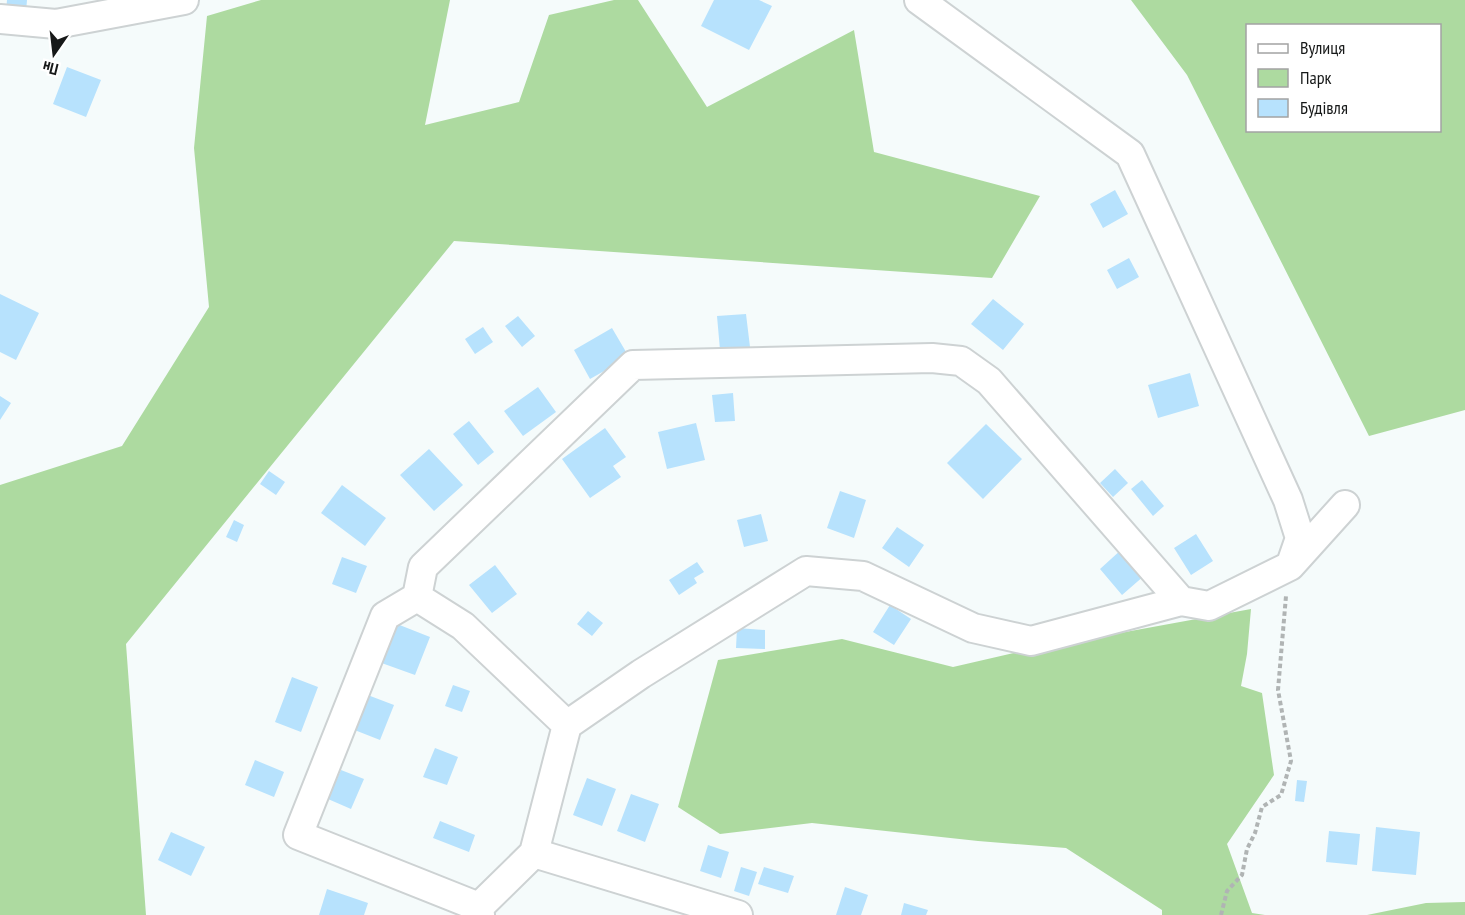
<svg xmlns="http://www.w3.org/2000/svg" width="1465" height="915" viewBox="0 0 1465 915" font-family="'PT Sans Narrow',sans-serif">
<style>
.green{fill:#addaa0;fill-rule:evenodd}
.building{fill:#b7e2fd}
.lines{fill:none;stroke-linecap:round;stroke-linejoin:round}
.minor-casing{stroke:#cdd2d3;stroke-width:32}
.path{stroke:#b0b4b4;stroke-width:4;stroke-dasharray:4.5 3;stroke-linecap:butt}
.minor{stroke:#fff;stroke-width:28}
</style>
<rect width="100%" height="100%" fill="#f5fbfb"/>
<!-- green -->
<path class="green" d="M261,0H450L425,125L519,102L549,15L614,0H638L707,107L854,30L874,152L1040,196L992,278L454,241L126,644L146,915H0V485L122,446L209,307L194,148L207,16Z
M1131,0H1465V410L1369,436L1187,75ZM1248,26H1440V130H1248Z
M1251,609L1247,654L1241,686L1262,693L1274,775L1227,844L1252,913L1265,915H1162V910L1066,848L978,841L812,823L720,834L678,807L718,660L842,639L953,667L1027,650Z
M1465,902V915H1367L1426,903Z"/>
<!-- building -->
<path class="building" d="M7,0H27L26,12L6,11Z
M714,0H759L772,6L749,50L701,26Z
M67,67L101,80L86,117L53,104Z
M1115,190L1128,214L1103,228L1090,204Z
M1129,258L1139,277L1117,289L1107,270Z
M0,294L39,313L16,360L0,352Z
M993,299L1024,324L1003,350L971,324Z
M746,314L750,347L720,350L717,316Z
M518,316L535,336L522,347L505,326Z
M483,327L493,342L475,354L465,339Z
M612,328L629,357L590,379L574,350Z
M1190,373L1199,406L1158,418L1148,385Z
M538,387L556,412L523,436L504,411Z
M733,393L735,421L715,422L712,395Z
M0,396L11,403L0,420Z
M469,421L494,452L478,465L453,434Z
M696,423L705,460L667,469L658,432Z
M986,424L1022,459L983,499L947,463Z
M605,428L626,457L613,466L621,477L590,498L562,459Z
M429,449L463,485L434,511L400,475Z
M1115,469L1128,483L1113,497L1100,483Z
M269,471L285,482L276,495L260,484Z
M1142,480L1164,506L1153,516L1131,489Z
M342,485L386,518L365,546L321,513Z
M840,491L866,500L854,538L827,528Z
M761,514L768,541L744,547L737,520Z
M234,520L244,525L237,542L226,537Z
M897,527L924,545L909,567L882,548Z
M1196,534L1213,561L1191,575L1174,548Z
M1122,549L1145,575L1122,595L1100,569Z
M342,557L367,566L356,593L332,584Z
M697,562L704,572L694,578L697,583L679,595L669,580Z
M495,565L517,594L492,613L469,585Z
M890,605L911,619L894,645L873,632Z
M588,611L603,623L592,636L577,624Z
M392,622L430,637L415,675L376,661Z
M737,628L765,630V649L736,648Z
M292,677L318,687L301,732L275,722Z
M453,685L470,691L462,712L445,706Z
M365,694L394,705L380,740L352,729Z
M435,748L458,757L447,785L423,777Z
M255,760L284,772L274,797L245,785Z
M341,770L364,779L351,809L328,799Z
M587,778L616,789L602,826L573,815Z
M1297,780L1307,781L1304,802L1295,801Z
M631,794L659,804L645,842L617,831Z
M440,821L475,835L469,852L433,838Z
M1376,827L1420,832L1416,875L1372,871Z
M1329,831L1360,834L1357,865L1326,862Z
M171,832L205,847L191,876L158,860Z
M708,845L729,852L721,878L700,871Z
M741,867L757,872L749,896L734,891Z
M764,867L794,876L788,893L758,884Z
M845,887L868,895L861,915H836Z
M327,889L368,903L364,915H319Z
M904,903L928,910L926,915H901Z"/>
<g class="lines">
<defs>
<path id="minor" d="M919,0L1130,154L1288,500L1300,538L1291,564
M0,19L56,24L184,0
M417,597L385,616L298,835L479,907
M567,725L641,674L806,571L863,576L973,628L1031,641L1181,601
M480,915L479,907L534,853
M738,915L534,853L567,725L463,626L417,597L423,567L633,365L932,358L961,361L989,381L1181,601L1209,606L1290,566L1345,505"/>
</defs>
<!-- minor casing -->
<use href="#minor" class="minor-casing"/>
<!-- path -->
<path class="path" d="M1221,915L1227,891L1242,875L1247,849L1255,833L1262,807L1281,795L1291,761L1278,690L1286,596"/>
<!-- minor -->
<use href="#minor" class="minor"/>
</g>
<!-- legend -->
<rect x="1246" y="24" width="195" height="108" fill="#ffffff" stroke="#a2a3a3" stroke-width="1.5"/>
<rect x="1258" y="44" width="30" height="9" fill="#ffffff" stroke="#a2a3a3" stroke-width="1.5"/>
<text x="1300" y="54" font-size="18" fill="#171919">Вулиця</text>
<rect x="1258" y="69" width="30" height="18" fill="#addaa0" stroke="#a2a3a3" stroke-width="1.5"/>
<text x="1300" y="84" font-size="18" fill="#171919">Парк</text>
<rect x="1258" y="99" width="30" height="18" fill="#b7e2fd" stroke="#a2a3a3" stroke-width="1.5"/>
<text x="1300" y="114" font-size="18" fill="#171919">Будівля</text>
<!-- north arrow -->
<g transform="translate(54 54) rotate(194)" stroke="#ffffff" stroke-width="4.5" paint-order="stroke">
<path d="M0-4.5L10 22L0 15L-10 22Z" fill="#171919"/>
<text y="-9" font-size="16" font-weight="bold" text-anchor="middle" fill="#171919">Пн</text>
</g>
</svg>
